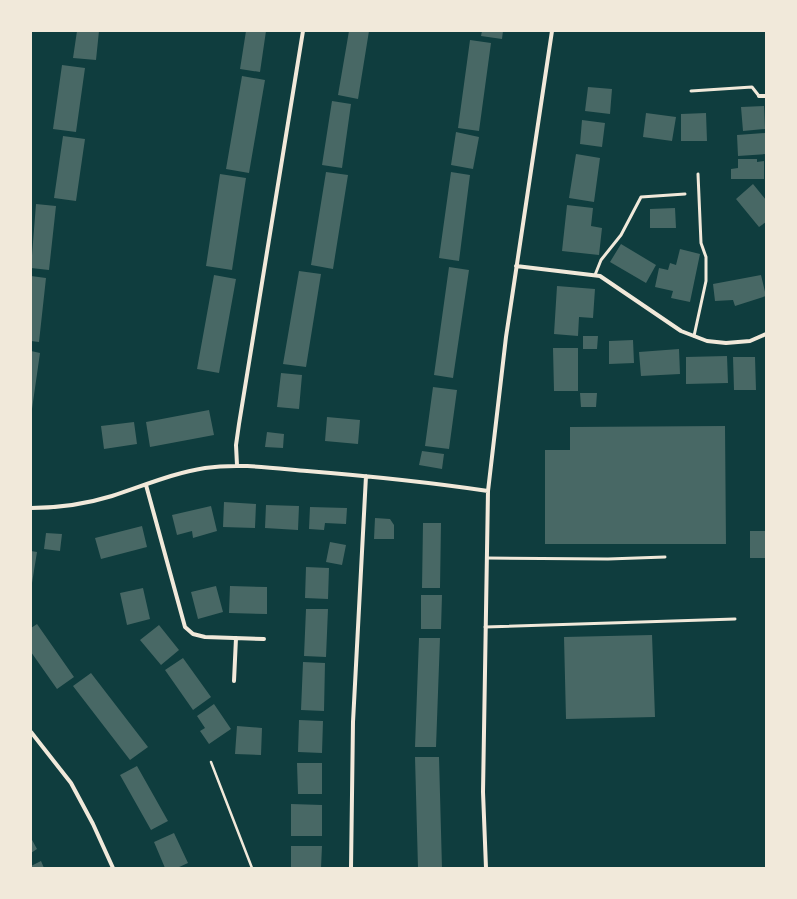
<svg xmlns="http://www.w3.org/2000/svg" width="797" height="899" viewBox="0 0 797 899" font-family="'Nunito Sans',sans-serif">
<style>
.building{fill:#486865}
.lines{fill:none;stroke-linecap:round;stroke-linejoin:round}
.path{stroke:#f1e9da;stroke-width:2.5}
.service{stroke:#f1e9da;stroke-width:3}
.minor{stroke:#f1e9da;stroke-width:4}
</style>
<rect width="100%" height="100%" fill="#0f3d3e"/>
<!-- building -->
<path class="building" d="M77,31H99L96,60L73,58Z
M246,31H266L260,72L240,69Z
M349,31H369L358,99L338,95Z
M482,31H503L502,39L481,36Z
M470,40L491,43L479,131L458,128Z
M62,65L85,68L76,132L53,129Z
M242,76L265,80L249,173L226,169Z
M588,87L612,89L610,114L585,111Z
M332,101L351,104L342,168L322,165Z
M764,106L765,129L743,131L741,107Z
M646,113L676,117L672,141L643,137Z
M706,113L707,141H681V114Z
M582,120L605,123L602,147L580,144Z
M456,132L479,137L473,169L451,165Z
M765,133L766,154L738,156L737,135Z
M63,136L85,139L76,201L54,198Z
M576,154L600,158L594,202L569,198Z
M738,159H757V162L764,161V179H731V169L738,168Z
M326,172L348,175L333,269L311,265Z
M451,172L470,175L459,261L439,258Z
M220,174L246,178L232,270L206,266Z
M753,184L766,200V222L759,227L736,199Z
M36,204L56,206L49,270L31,268Z
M567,205L593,208L591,226L602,228L599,255L562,251Z
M675,208L676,228H650V209Z
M621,244L656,265L646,283L610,262Z
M680,249L700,254L690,302L671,298L673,291L655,287L659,268L668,270L670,263L676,265Z
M449,267L469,270L453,378L434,375Z
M299,271L321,274L306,367L283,364Z
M214,275L236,279L219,373L197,369Z
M761,275L766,296L735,306L733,300L715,301L713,284Z
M31,276L46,278L39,342L31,341Z
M557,286L595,289L593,318L579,317L578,336L554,334Z
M583,336H598L597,349H583Z
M633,340L634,363L609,364V341Z
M553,348H578V391H554Z
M679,349L680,374L641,376L639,352Z
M31,351L40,353L32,409H31Z
M727,356L728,383L686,384V357Z
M733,357H755L756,390H734Z
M281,373L302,375L299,409L277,407Z
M433,387L457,390L449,449L425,446Z
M580,393H597L596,407H581Z
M209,410L214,435L150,447L146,422Z
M327,417L360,420L358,444L325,441Z
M134,422L137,444L104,449L101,426Z
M725,426L726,544H545V450H570V427Z
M267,432L284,434L283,448L265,447Z
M422,451L444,454L442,469L419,465Z
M224,502L256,504L255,528L223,527Z
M266,505L299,506L298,530L265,528Z
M211,506L217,531L193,538L192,531L177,535L172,515Z
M310,507L347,508L346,524L325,523L324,530L309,529Z
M375,518L390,519L394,525V539H374Z
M423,523H441L440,588H422Z
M142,526L147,547L101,559L95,538Z
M750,531H766V558H750Z
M46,533L62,534L60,551L44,549Z
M330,542L346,545L342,565L326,562Z
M31,551L37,552L32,583H31Z
M306,567L329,568L328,599L305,598Z
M216,586L223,612L198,619L191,592Z
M230,586L267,587V614L229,613Z
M143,588L150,619L127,625L120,593Z
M421,595H442L441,629H421Z
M306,609H328L326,657L304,656Z
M37,624L74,677L57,689L31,652V628Z
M159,625L179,650L161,665L140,640Z
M652,635L655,717L566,719L564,637Z
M419,638H440L436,747H415Z
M183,658L211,697L193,710L165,670Z
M303,662L325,663L324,711L301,710Z
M91,673L148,747L130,760L73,686Z
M214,704L231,729L209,744L200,731L205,728L197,716Z
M299,720L323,721L322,753L298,752Z
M237,726L262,728L261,755L235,754Z
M415,757H439L442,868H418Z
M297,763H322V794H298Z
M137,766L168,821L151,830L120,775Z
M291,804L322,805V836H291Z
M174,833L188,863L177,868H165L154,842Z
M31,838L37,849L31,853Z
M291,846H322L321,868H291Z
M41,861L44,868H31V866Z"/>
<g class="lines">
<!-- path -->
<path class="path" d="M211,762L252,868"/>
<!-- service -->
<path class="service" d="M691,91L752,87L759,96
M595,275L601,260L621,235L641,197L685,194
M694,336L706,281V257L701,243L698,174
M487,558L608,559L665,557
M485,627L735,619"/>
<!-- minor -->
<path class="minor" d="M759,96H766
M516,266L600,276L681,331L707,341L726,343L750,341L766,334
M237,465L236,445L239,424L303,31
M146,485L185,627L193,634L205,637L264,639
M31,508C58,508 86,504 112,496C143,486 173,473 205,468C239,463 273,468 307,471C368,476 428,482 488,491
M234,681L236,638
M31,732L71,783L93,824L113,868
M351,868L353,722L366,476
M486,868L483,792L488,491L506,337L552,31"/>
</g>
<!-- border -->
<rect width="797" height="899" fill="none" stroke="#f1e9da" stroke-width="64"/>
</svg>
